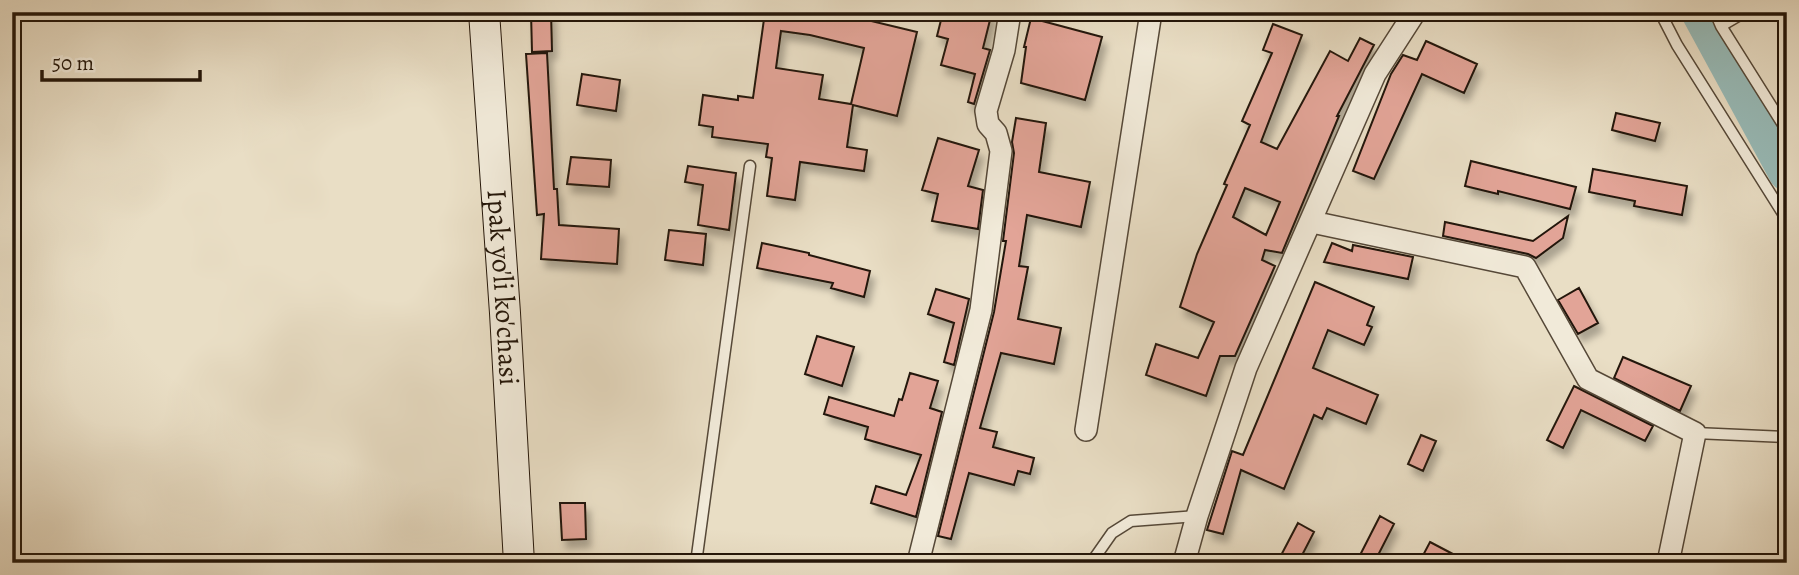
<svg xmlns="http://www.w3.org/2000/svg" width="1799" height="575" viewBox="0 0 1799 575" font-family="Alegreya,serif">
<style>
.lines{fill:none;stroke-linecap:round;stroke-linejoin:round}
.river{stroke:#98bbb8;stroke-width:38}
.building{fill:#e2a497;stroke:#241609;stroke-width:2;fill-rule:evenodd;filter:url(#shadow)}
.service-casing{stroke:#554838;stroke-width:13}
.minor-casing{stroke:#554838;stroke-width:24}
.secondary-casing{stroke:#241609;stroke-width:32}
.service{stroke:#f1ead9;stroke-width:10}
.minor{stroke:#f1ead9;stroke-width:21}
.secondary{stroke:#f1ead9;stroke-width:30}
.labels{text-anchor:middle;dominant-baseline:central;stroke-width:5;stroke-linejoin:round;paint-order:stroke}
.street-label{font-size:28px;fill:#241609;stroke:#f1ead9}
</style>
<defs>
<filter id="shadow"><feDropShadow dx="4.5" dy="8" stdDeviation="3.5" flood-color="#0004"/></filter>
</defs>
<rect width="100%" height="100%" fill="#e9dec5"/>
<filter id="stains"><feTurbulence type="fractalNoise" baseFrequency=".00286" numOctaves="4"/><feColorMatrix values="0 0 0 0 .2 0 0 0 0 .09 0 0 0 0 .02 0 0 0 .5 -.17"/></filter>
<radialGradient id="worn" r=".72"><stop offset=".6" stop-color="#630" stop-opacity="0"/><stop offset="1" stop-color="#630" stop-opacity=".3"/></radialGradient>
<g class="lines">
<!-- river -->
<path class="river" d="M1700,12L1787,172"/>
</g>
<!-- building -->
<path class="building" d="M531,12H551L552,51L532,52Z
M765,12H834L917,32L897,116L853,105L847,147L867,150L864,171L800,162L795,200L767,196L772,158L766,157L768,144L712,137L713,127L699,125L703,95L738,100V96L753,98ZM781,31L810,35L864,48L851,104L819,99L823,75L776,68Z
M943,12H992L983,48L990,50L974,104L968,102L975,74L941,65L948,39L937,36Z
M1031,18L1102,37L1085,100L1021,83L1026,47H1024Z
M1273,24L1302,35L1261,142L1277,149L1330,51L1348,61L1360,38L1374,45L1337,116H1339L1282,253L1265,250L1262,260L1275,266L1235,356H1220L1206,396L1146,375L1156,344L1198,358L1214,322L1180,307L1197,254L1227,185L1224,184L1250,125L1242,121L1272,53L1263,50ZM1245,188L1280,202L1266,235L1233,217Z
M1426,41L1477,64L1464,93L1422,74L1374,179L1353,171L1391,74L1403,55L1417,60Z
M547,53L554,189H557L559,225L619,229L617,264L541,259L544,214L537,215L526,54Z
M582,74L620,80L616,111L577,105Z
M1616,113L1660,123L1655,141L1612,130Z
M1016,118L1046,123L1039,172L1090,182L1081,227L1027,215L1019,266L1028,267L1018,319L1061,328L1054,364L1001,353L980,428L997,432L993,447L1034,458L1030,474L1018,471L1014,485L969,473L951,539L938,536L994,312L1006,241H1003L1014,153L1012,142Z
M938,138L979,150L968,186L983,190L978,229L932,221L938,194L922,190Z
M571,157L611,160L609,187L567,184Z
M1471,161L1576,187L1570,209L1498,191V194L1465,186Z
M688,166L736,173L729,230L698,225L703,185L685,182Z
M1593,169L1687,186L1682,215L1634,206L1635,201L1589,192Z
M1568,216L1563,238L1536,258L1528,254L1443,236L1445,222L1533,241Z
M669,230L706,234L703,265L665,260Z
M762,243L809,253V255L870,271L864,297L831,288L833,283L757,268Z
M1332,243L1352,251L1353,245L1413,257L1408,279L1324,262Z
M1315,282L1374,307L1367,325L1372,327L1364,345L1328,330L1313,368L1378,395L1366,424L1327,408L1322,419L1314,415L1284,489L1241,470L1223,534L1207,530L1232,451L1243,455Z
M1579,288L1598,323L1578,334L1558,300Z
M936,289L969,299L954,365L944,362L954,323L928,314Z
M817,336L854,347L842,386L805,374Z
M1623,357L1691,386L1680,411L1614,378Z
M910,373L938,381L930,408L942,412L916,517L871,503L876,486L906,495L921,455L865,439L868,427L824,414L829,397L894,416L899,399L902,400Z
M1574,386L1653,426L1645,441L1581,410L1563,448L1547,440Z
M1421,435L1436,441L1423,471L1408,464Z
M560,503H585L586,539L562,540Z
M1380,516L1394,524L1374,563H1356Z
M1298,523L1314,532L1298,563H1277Z
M1430,542L1470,563H1419Z"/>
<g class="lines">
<defs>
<path id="service" d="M1660,12L1677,45L1787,220
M1715,12L1721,26L1787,131
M1721,26L1745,12
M1695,433L1787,437
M696,563L750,166
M1091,563L1112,533L1131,521L1197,516"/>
<path id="minor" d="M1312,222L1525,267L1588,379L1695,433L1668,563
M1086,430L1151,12
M918,563L981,310L1001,151L996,133L988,124L986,111L1004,50L1010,12
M1184,563L1197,516L1246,368L1375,74L1415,12"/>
<g id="secondary">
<path id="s1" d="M484,12L505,313L519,563"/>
</g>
</defs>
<!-- service casing -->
<use href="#service" class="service-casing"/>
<!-- minor casing -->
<use href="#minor" class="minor-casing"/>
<!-- secondary casing -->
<use href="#secondary" class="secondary-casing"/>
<!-- service -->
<use href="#service" class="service"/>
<!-- minor -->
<use href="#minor" class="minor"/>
<!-- secondary -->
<use href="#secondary" class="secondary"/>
</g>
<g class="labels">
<!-- street labels -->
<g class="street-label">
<text stroke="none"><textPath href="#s1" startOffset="276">Ipak yo'li ko'chasi</textPath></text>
</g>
</g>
<!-- margin -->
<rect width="1799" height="575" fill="none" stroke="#e9dec5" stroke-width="42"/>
<rect x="14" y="14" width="1771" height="547" fill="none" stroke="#241609" stroke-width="3.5"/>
<rect x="21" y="21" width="1757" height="533" fill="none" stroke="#241609" stroke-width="2"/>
<!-- scale -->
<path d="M42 70v10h158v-10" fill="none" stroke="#241609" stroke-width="3.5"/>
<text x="52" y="70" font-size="21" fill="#241609" stroke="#f1ead9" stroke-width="5" paint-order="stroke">50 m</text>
<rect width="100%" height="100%" filter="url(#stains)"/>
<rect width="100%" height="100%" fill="url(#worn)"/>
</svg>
